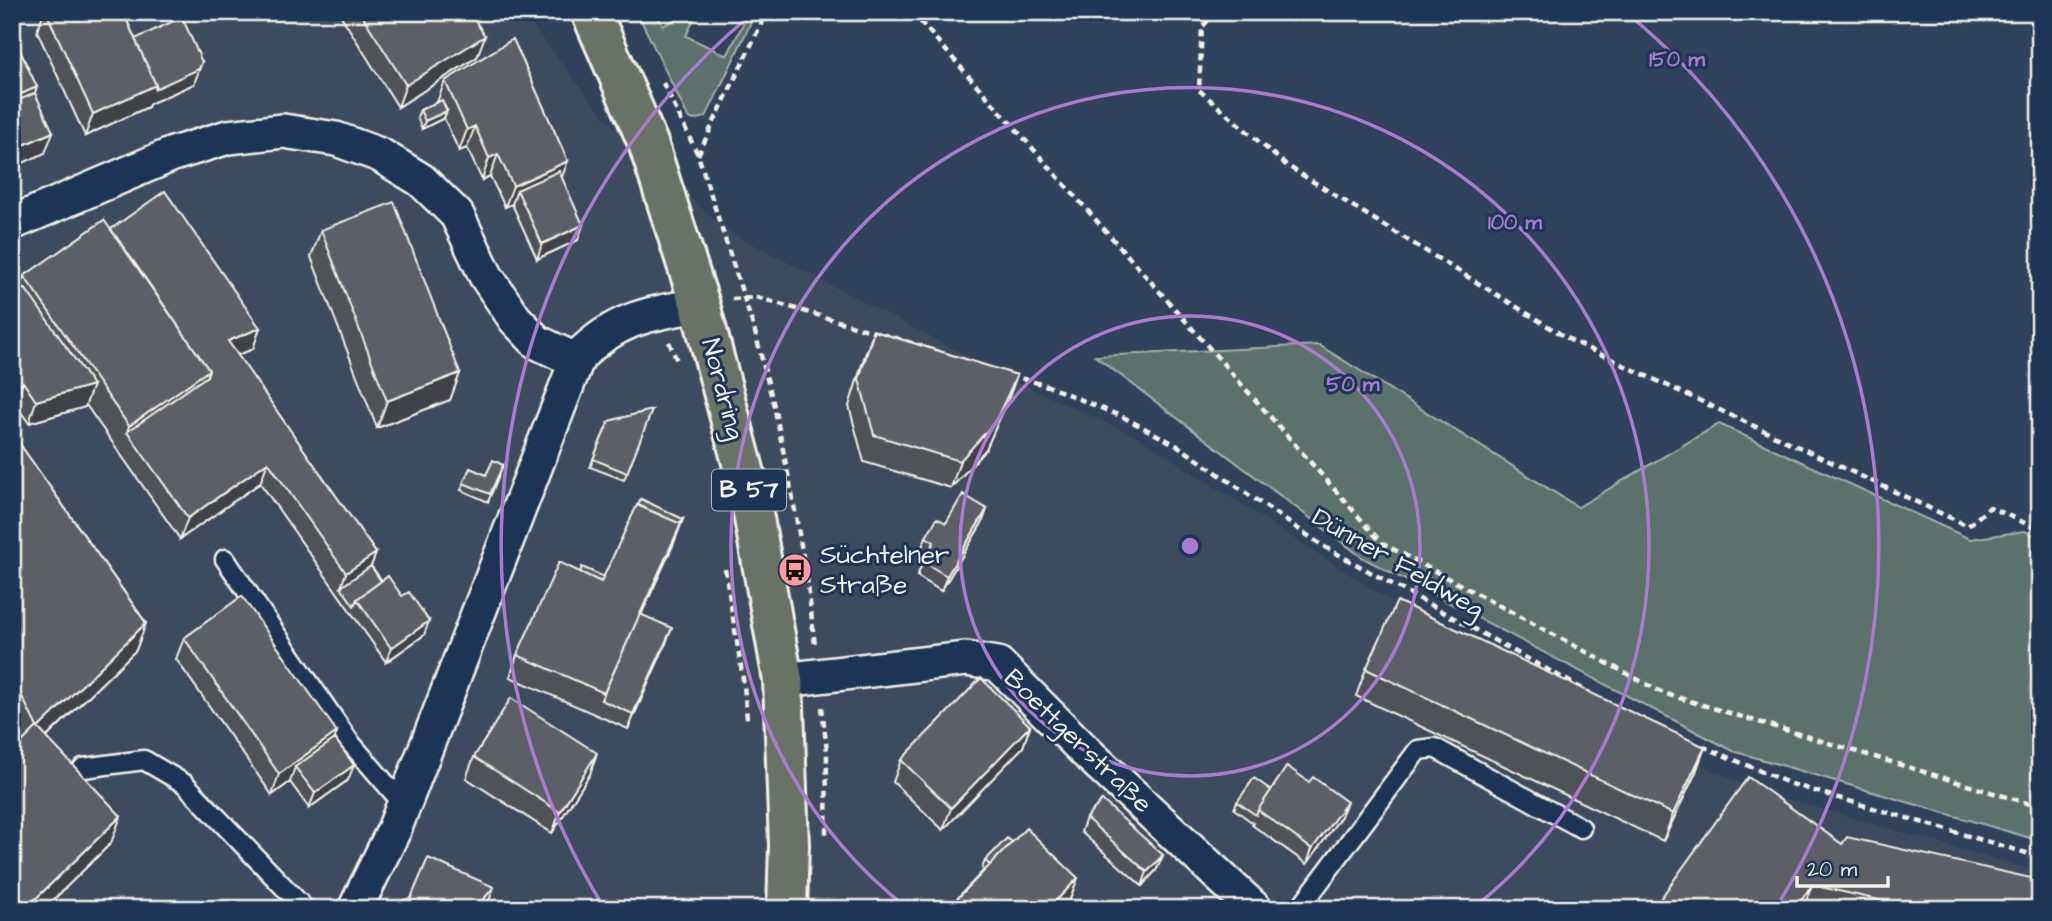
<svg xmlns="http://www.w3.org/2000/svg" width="2052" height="921" viewBox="0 0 2052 921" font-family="'Architects Daughter',sans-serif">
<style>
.built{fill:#3d4b5f}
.green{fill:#5d716c;stroke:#a8b1aa;stroke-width:2}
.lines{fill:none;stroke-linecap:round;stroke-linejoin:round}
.lane-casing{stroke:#f4f1e8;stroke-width:23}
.street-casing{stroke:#f4f1e8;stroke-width:38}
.primary-casing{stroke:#f4f1e8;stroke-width:44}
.path{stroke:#f4f1e8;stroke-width:4.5;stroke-dasharray:7 5;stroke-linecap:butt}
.lane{stroke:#1d3557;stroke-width:18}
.street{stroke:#1d3557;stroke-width:33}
.primary{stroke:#687266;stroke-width:38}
.wall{fill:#4f5358;stroke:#f4f1e8;stroke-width:2}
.shaded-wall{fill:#404347;stroke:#f4f1e8;stroke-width:2}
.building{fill:#5c6066;stroke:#f4f1e8;stroke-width:2}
.ring{fill:none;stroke:#ab7bcf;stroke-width:3.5}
.labels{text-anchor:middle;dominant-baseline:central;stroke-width:6;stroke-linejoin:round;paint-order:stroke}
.shield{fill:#1d3557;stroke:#b4b9bc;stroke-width:2}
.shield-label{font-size:24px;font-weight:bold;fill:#f4f1e8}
.street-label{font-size:26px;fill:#f4f1e8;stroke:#1d3557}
.poi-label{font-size:26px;fill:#f4f1e8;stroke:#1d3557;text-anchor:start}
.centre{fill:#ab7bcf;stroke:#1d3557;stroke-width:3.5}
.ring-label{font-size:21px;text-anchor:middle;font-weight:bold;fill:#ab7bcf;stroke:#1d3557;stroke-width:6;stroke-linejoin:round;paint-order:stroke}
</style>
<rect width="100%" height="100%" fill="#30425c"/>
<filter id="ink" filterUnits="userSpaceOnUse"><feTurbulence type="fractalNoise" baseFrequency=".0143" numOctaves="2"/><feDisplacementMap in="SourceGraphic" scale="14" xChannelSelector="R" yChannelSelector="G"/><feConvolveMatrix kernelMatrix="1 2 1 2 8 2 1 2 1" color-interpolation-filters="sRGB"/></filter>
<g filter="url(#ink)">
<!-- built -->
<path class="built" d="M12,12H522L605,118L724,229L1019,383L1138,437L1522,686L1760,791L2040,872V909H12Z"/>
<!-- green -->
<path class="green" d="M637,12H656L663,26L689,12H697L686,36L727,56L749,12H756L706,117L693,120L688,117Z
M1319,345L1578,507L1719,424L1970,539L2025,531L2040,538V841L1733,751L1363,558L1095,356Z"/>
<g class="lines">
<defs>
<path id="lane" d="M225,559L349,741L404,805
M83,768L144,760L185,784L305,909
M1299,909L1418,750L1435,748L1581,828"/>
<path id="street" d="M12,223L173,154L228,137L283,131L336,139L380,155L421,180L457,215L486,276L515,319L537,342L577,361
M783,680L966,659L998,664L1086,752L1255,909
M355,909L394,830L578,357C617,318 647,314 700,305"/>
<path id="primary" d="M591,12L648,143L700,305L748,485L783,680L789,845L787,909"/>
</defs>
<!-- lane casing -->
<use href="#lane" class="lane-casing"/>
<!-- street casing -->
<use href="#street" class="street-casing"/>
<!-- primary casing -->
<use href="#primary" class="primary-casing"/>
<!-- path -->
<path class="path" d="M912,12L1382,543L1663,693L2040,807
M1216,12L1202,27L1199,90L1286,165L1572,341L1968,526L1990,507L2040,530
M663,83L698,155L755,332L775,410L792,494L808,585L815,646
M698,155L767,12
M732,299L756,297L922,346
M669,342L678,363
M1010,375L1048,386L1125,418L1178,446L1323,546L1590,693
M725,569L744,685L747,719
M822,707L827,751L826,835
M1702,746L1791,784L2040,857"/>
<!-- lane -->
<use href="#lane" class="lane"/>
<!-- street -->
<use href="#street" class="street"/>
<!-- primary -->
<use href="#primary" class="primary"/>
</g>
<!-- wall -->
<path class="wall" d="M44,12H123L135,39L194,84L149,104L148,107L85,136L37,31Z
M343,12H470L477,57L398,107L341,16Z
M445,81L562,178L578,240L537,259L512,204L505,207L490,176L482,180L467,148L459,151L444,118L422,129L417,117L420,110L437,102Z
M111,229L253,349L237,355L376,553L371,566L424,635L386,662L260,483L180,539L86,405L85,407L29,423L15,404L18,293L24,276Z
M321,230L460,373L450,400L377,428L311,257Z
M874,331L1017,375L1007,402L986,449L951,488L864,462L849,406L864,358Z
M652,410L624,480L590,467L609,421Z
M12,433L146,623L136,650L47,737L111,843L44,909H12L22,743L12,723Z
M503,465L488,502L461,490L470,468L486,475Z
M987,509L982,523L941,591L917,576L923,562L926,556L920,552L926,537L946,523Z
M683,519L673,545L641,615L666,643L628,729L510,677L517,655L604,577Z
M184,638L335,739L348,780L309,808L290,782L272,795L176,659Z
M1366,669L1705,747L1695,774L1663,841L1356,696Z
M1030,726L1023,747L943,830L893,782L901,760Z
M474,757L590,774L552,833L466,778Z
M1309,782L1341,816L1307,864L1252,825L1253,823L1234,809L1237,802L1271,790Z
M1086,818L1163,855L1157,869L1142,886L1081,832Z
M1842,844L2040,909H1653Z
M985,861L1070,899L1061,909H947L984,870L982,868Z
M404,900L486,909H401Z"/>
<!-- shaded-wall -->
<path class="shaded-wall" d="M485,36L477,57L398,107L406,85Z
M202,62L194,84L149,104L148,107L85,136L93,114Z
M37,87L27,114L12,121V98Z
M447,111L444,118L422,129L425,121Z
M475,126L467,148L459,151L467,130Z
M53,132L45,153L12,168V150Z
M498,154L490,176L482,180L489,158Z
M568,161L560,182L517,190L512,204L505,207L513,186Z
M583,225L578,240L537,259L542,244Z
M260,328L253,349L220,362L228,341Z
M209,370L199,397L127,432L129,426Z
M460,373L450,400L377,428L387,401Z
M1017,375L1007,402L986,449L951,488L960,461Z
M23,382L15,404L12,406V390Z
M93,385L85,407L29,423L36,401Z
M268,462L260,483L180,539L188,518Z
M987,509L982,523L941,591L947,576Z
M683,519L673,545L602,700H601Z
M376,553L368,574L341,587L346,573Z
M429,621L424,635L386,662L391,648Z
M146,623L136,650L28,755L38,728Z
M672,628L666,643L628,729L633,714Z
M1030,726L1023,747L943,830L951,808Z
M337,732L330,753L295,767L290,782L272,795L279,774Z
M1705,747L1695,774L1663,841L1673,814Z
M597,753L590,774L552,833L560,812Z
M354,765L348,780L309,808L315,793Z
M1347,802L1341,816L1307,864L1312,849Z
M121,816L111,843L44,909H25Z
M1163,855L1157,869L1142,886L1147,872Z
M1078,878L1070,899L1061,909H1048Z
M1812,885L1803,909H1795Z
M494,887L486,909H475Z"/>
<!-- building -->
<path class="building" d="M46,12H123L156,85L93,114Z
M360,12H470L485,36L406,85Z
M182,17L202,62L199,69L155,89L156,85L135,39Z
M12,33L37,87L12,98Z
M513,39L568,161L513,186L498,154L489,158L475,126L467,130L445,81Z
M35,93L53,132L12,150V103Z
M442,100L447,111L425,121L420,110Z
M559,171L583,225L542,244L517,190Z
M165,191L260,328L228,341L376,553L346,573L268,462L188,518L127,432L207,376L209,370L111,229Z
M394,202L460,373L387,401L321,230Z
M104,220L209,370L129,426L24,276Z
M25,288L93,385L36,401L23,382L12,390V297Z
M874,331L1017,375L995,422L960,461L874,435L859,379Z
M652,410L627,473L593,459L609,421Z
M12,433L146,623L38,728L121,816L25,909H12V752L37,727L12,676Z
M493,460L503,465L490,494L463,483L470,468L486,475Z
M963,494L987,509L947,576L923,562L934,542L926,537L937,518L946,523Z
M641,499L683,519L680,525L681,524L638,505Z
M637,505L681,524L604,693L517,655L559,562L601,582Z
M371,566L381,581L357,599L354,606L341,587Z
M582,567L604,577L601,582L580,572Z
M388,576L402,596L409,592L429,621L391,648L357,599Z
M242,596L337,732L279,774L184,638Z
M1397,601L1705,747L1673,814L1366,669Z
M640,614L672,628L633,714L601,700Z
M981,678L1030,726L951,808L901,760Z
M511,698L597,753L560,812L474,757Z
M335,739L354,765L315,793L295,767Z
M1287,766L1309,782L1313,777L1347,802L1312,849L1258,810Z
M1748,777L1842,844L1847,837L2040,880V909H1919L1812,885L1795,909H1653Z
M1254,778L1271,790L1258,810L1256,815L1237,802Z
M1102,800L1163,855L1147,872L1086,818Z
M1026,828L1078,878L1048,909H947Z
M1007,838L1012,842L990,865L985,861Z
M428,858L494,887L475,909H406L407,907L404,900L411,898Z"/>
</g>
<!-- distance rings -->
<g class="ring">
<circle cx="1190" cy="546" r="230"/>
<path d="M907 908A459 459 0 1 1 1473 908"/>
<path d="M603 906A689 689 0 0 1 752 14M1628 14A689 689 0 0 1 1777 906"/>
</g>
<!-- icons -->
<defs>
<symbol id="bus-disc" viewBox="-11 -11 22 22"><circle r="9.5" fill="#ff9aa2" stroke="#1d3557"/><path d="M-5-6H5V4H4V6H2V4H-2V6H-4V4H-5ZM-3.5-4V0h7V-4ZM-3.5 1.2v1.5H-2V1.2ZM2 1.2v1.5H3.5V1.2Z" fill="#111"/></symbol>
</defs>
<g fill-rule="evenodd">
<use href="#bus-disc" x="776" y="551" width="38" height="38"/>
</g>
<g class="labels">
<!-- shield labels -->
<rect class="shield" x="712" y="469.5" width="74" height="41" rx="5"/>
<g class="shield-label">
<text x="749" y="490">B 57</text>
</g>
<!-- street labels -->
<g class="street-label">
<text transform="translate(723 389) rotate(75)">Nordring</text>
<text transform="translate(1398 563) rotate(30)">Dünner Feldweg</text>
<text transform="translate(1078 741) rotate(44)">Boettgerstraße</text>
</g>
<!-- poi labels -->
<g class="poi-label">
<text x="820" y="555">Süchtelner<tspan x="820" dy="30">Straße</tspan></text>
</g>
</g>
<circle cx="1190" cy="546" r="10" class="centre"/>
<g class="ring-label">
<text x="1677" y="66">150 m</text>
<text x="1515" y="229">100 m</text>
<text x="1353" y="391">50 m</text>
</g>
<!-- margin -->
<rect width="2052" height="921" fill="none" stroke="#1d3557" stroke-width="42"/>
<rect x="21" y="21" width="2010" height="879" fill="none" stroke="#f4f1e8" stroke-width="2.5" filter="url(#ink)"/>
<!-- scale -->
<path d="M1797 876v10h91v-10" fill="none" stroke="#f4f1e8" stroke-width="3.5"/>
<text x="1807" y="876" font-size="21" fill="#f4f1e8" stroke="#1d3557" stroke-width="5" paint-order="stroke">20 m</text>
</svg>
